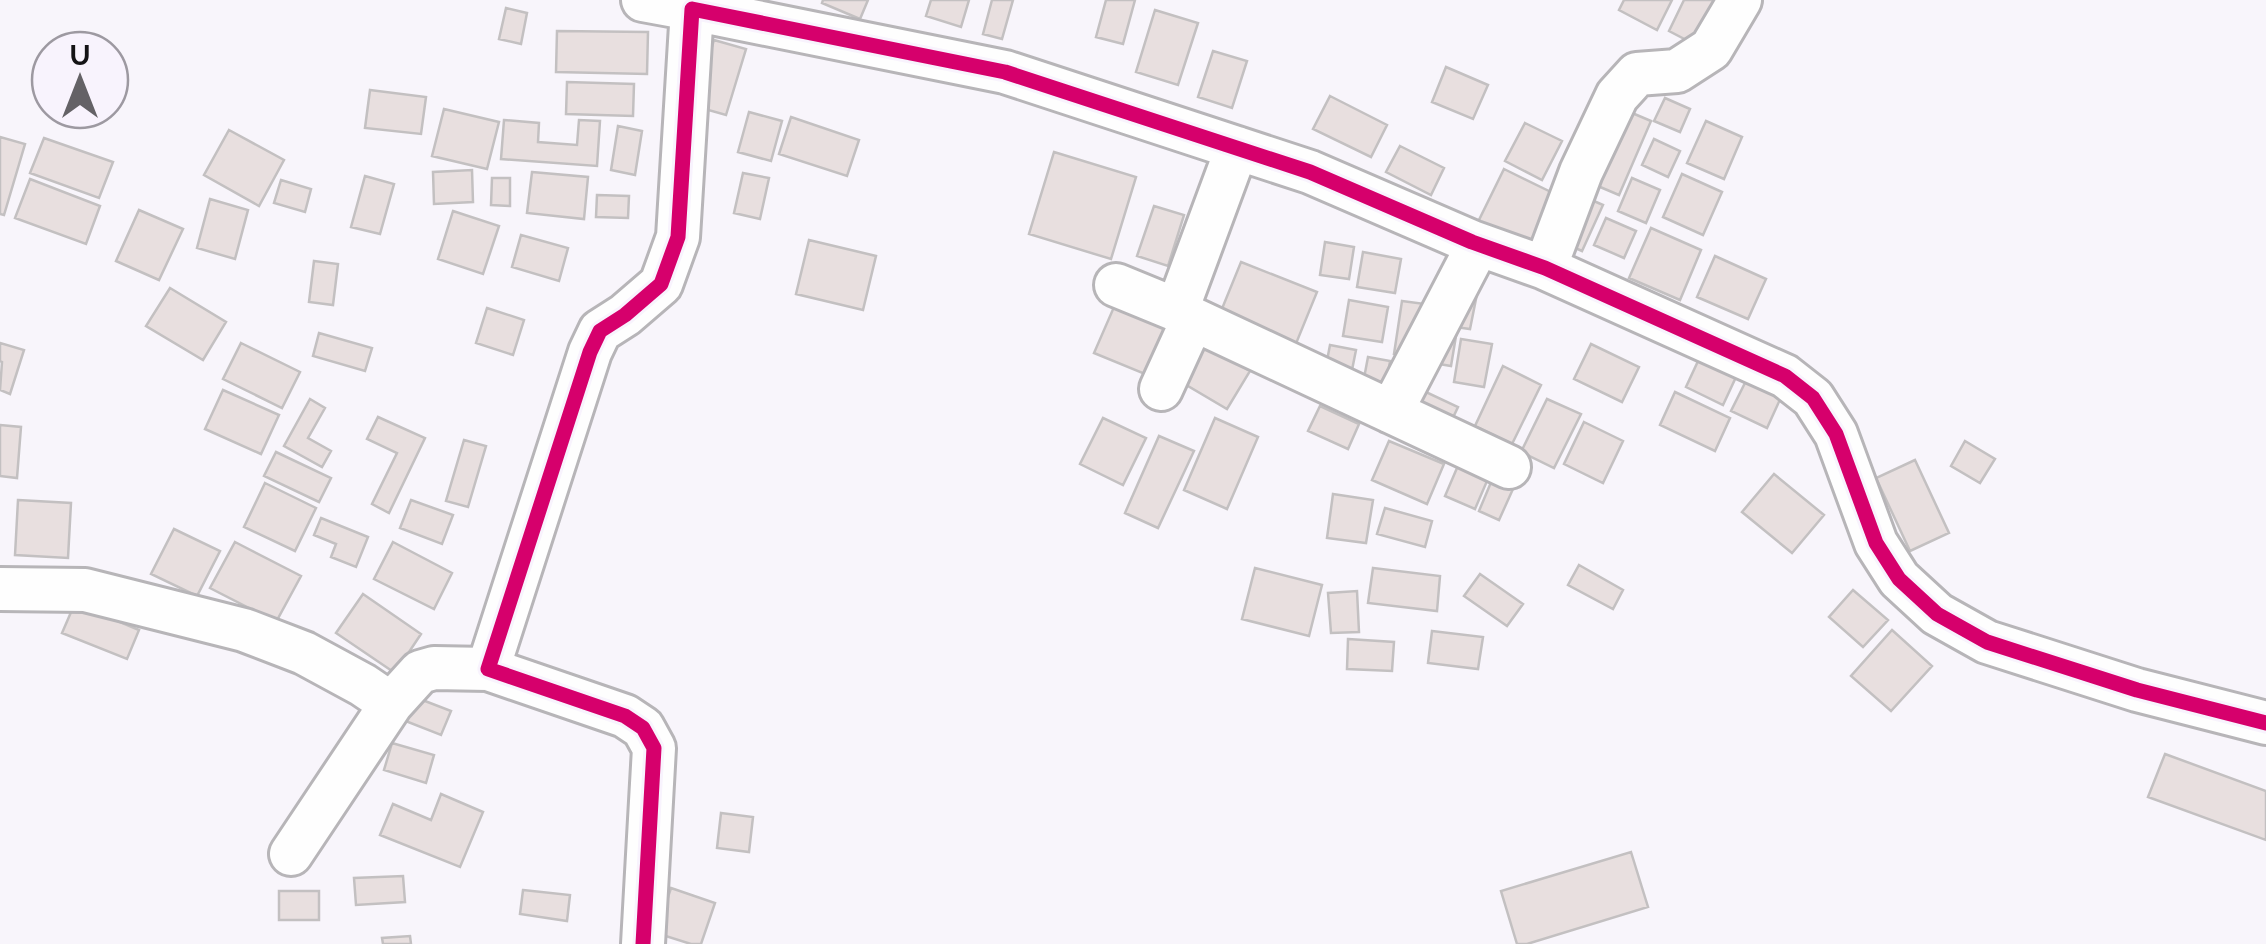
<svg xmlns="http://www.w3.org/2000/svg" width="2266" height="944" viewBox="0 0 2266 944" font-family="Raleway,sans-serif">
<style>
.building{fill:#e8dfdf;stroke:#c3c0c1;stroke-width:2.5}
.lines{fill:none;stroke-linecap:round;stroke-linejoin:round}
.street-casing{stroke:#b7b5b8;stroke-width:48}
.street{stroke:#fefefe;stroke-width:42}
.cycleway-casing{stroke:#f8f3fd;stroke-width:21}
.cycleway{stroke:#d6006c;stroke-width:15}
</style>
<rect width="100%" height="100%" fill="#f8f5fb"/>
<!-- building -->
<path class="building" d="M823,0H868L860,19L822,3Z
M931,0H969L961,27L926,16Z
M992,0H1013L1002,39L983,34Z
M1106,0H1135L1123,44L1096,37Z
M1624,0H1672L1657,30L1619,10Z
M1684,0H1714L1720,3L1698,46L1669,31Z
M506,8L527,13L521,44L499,39Z
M1155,10L1198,23L1178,85L1136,72Z
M557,31L648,32L647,74L556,72Z
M714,40L746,49L726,115L694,106Z
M1213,51L1247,61L1232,108L1198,97Z
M1446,67L1488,85L1473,119L1432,102Z
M567,82L634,84L633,116L566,114Z
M370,90L426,97L421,134L365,128Z
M1330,96L1387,125L1371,157L1313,129Z
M1665,98L1690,109L1680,132L1654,121Z
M1618,107L1651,121L1619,195L1586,181Z
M444,109L499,122L487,169L432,156Z
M749,112L782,121L771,161L738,152Z
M791,117L859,140L847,176L779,154Z
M504,120L539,123L538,142L577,145L579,120L600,121L597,166L501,159Z
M1706,121L1742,137L1724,179L1687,163Z
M1525,123L1562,141L1542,180L1505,161Z
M618,126L642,131L635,175L611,170Z
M229,130L284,160L259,206L204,175Z
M0,137L25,144L4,215L0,214Z
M44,138L113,162L99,198L30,173Z
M1654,139L1680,151L1668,177L1642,165Z
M1400,146L1444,168L1431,195L1386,172Z
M1054,152L1136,177L1111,259L1029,234Z
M1504,169L1555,194L1528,247L1478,222Z
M472,170L473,202L434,204L433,172Z
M532,172L588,177L584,219L527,213Z
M743,173L769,178L760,219L734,213Z
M1682,174L1722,192L1703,235L1663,217Z
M365,176L394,184L380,234L351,227Z
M492,178H510V206L491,205Z
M1632,178L1660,190L1646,223L1618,211Z
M30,179L100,206L86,244L15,218Z
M281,180L311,189L305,212L274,203Z
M597,195L629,196L628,218L596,217Z
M1580,195L1603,205L1582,251L1560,241Z
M210,199L248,210L235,259L197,248Z
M1154,206L1184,215L1168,266L1137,256Z
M139,210L183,229L159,280L116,261Z
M453,211L499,226L483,274L438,259Z
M1606,218L1636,231L1624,258L1594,245Z
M1651,228L1701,250L1680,300L1629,278Z
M521,235L568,248L559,281L512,267Z
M809,240L876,256L863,310L796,294Z
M1325,242L1354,247L1349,279L1320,275Z
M1363,252L1401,259L1395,293L1357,287Z
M1715,256L1766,279L1748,319L1697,297Z
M314,261L338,264L333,305L309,302Z
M1241,262L1317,292L1293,351L1217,321Z
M170,288L226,322L203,360L146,326Z
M1461,291L1477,294L1470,329L1455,327Z
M1349,300L1388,307L1382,342L1343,336Z
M1402,301L1425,304L1415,358L1394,354Z
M1114,307L1177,333L1157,379L1094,353Z
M487,308L524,320L513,355L476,343Z
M319,333L372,348L365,371L313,356Z
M1438,333L1456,336L1451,366L1433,363Z
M1461,339L1492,344L1484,387L1454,382Z
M0,343L24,350L10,394L0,390L2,362L0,361Z
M241,343L300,372L282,408L223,379Z
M1591,344L1639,367L1622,402L1574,379Z
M1206,345L1250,371L1227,409L1183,383Z
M1330,345L1356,350L1351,375L1325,371Z
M1368,357L1390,361L1384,399L1361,394Z
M1699,359L1736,377L1723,405L1686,387Z
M1503,366L1541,385L1512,444L1475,426Z
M1747,379L1782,395L1767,428L1731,411Z
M1411,385L1458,407L1447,430L1400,407Z
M223,390L279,415L261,454L205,429Z
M1675,392L1730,418L1715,451L1660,425Z
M310,399L325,408L308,438L331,451L322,467L284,446Z
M1547,399L1581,414L1554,468L1521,452Z
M1320,406L1359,424L1348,449L1308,431Z
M378,417L425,438L389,513L372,504L397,453L367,439Z
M1103,418L1146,438L1123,485L1080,464Z
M1215,418L1258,437L1227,509L1184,490Z
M1584,422L1623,441L1603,483L1564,464Z
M0,425L21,427L17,478L0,476Z
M1159,436L1194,451L1158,528L1125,513Z
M464,440L486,446L468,507L446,501Z
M1389,441L1444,464L1427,504L1372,480Z
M1965,441L1995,459L1980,483L1951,466Z
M276,452L331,478L319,502L264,476Z
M1915,460L1949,533L1910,551L1876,478Z
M1460,461L1490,474L1475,509L1445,496Z
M1774,474L1824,515L1792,553L1742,512Z
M1492,480L1513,489L1499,520L1479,511Z
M265,483L316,508L295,551L244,527Z
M1333,494L1373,500L1366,543L1327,538Z
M18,500L71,503L68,558L15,555Z
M411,500L453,515L442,544L400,528Z
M1385,508L1432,521L1425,547L1377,534Z
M321,518L368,537L356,567L331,557L336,544L314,535Z
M174,529L220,551L197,596L151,574Z
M235,542L301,576L276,622L210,588Z
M393,542L452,573L434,609L374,579Z
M1579,565L1623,590L1613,609L1568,585Z
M1255,568L1322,585L1309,636L1242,619Z
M1373,568L1440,576L1437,611L1368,603Z
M1480,574L1523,604L1507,626L1464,596Z
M1853,590L1888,620L1863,647L1829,617Z
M1357,591L1359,632L1331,633L1328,593Z
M363,594L421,634L395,673L336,633Z
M75,603L139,630L127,659L62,633Z
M1892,630L1932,666L1891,711L1851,676Z
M1432,631L1483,637L1478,669L1428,663Z
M1348,639L1394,642L1392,671L1347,669Z
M412,696L451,711L441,735L403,720Z
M392,743L434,755L426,783L384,770Z
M2165,754L2266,791V840L2148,797Z
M441,794L483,812L460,867L380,835L393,804L431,820Z
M721,813L753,817L749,852L717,848Z
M1631,852L1648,907L1527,944H1517L1501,891Z
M403,876L405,902L356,905L354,878Z
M671,888L715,903L701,944H691L656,933Z
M523,890L570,895L567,921L520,914Z
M279,891H319V920H279Z
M410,936L411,944H383L382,938Z"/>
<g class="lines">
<defs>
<path id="street" d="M643,0L692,9
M1545,268L1581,172L1617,96L1637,74L1677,71L1711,49L1740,0
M1116,285L1177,310L1193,319L1509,467
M1177,310L1237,148
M1161,389L1193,319
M1391,412L1478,245
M0,589L85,590L244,630L304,653L363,685L391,704L420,672L434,668L488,669
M291,854L391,704
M643,944L654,748L643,728L625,716L488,669L590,352L600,331L625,315L661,284L678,237L692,9L1005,72L1310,172L1472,242L1545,268L1785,376L1813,398L1836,434L1876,543L1899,579L1937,614L1987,642L2137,690L2266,723"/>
</defs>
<!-- street casing -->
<use href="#street" class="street-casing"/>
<!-- street -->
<use href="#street" class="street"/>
<defs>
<path id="cycleway" d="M643,944L654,748L643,728L625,716L488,669L590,352L600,331L625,315L661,284L678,237L692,9L1005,72L1310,172L1472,242L1545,268L1785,376L1813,398L1836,434L1876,543L1899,579L1937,614L1987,642L2137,690L2266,723"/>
</defs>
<!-- cycleway casing -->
<use href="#cycleway" class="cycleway-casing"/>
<!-- cycleway -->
<use href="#cycleway" class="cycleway"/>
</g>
<!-- north arrow -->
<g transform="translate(80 80)"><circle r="48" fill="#f8f3fd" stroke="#9d99a1" stroke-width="2.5"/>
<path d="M0-8L18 38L0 25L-18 38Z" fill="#646266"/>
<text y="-15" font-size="28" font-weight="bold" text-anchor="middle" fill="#141316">U</text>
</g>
</svg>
